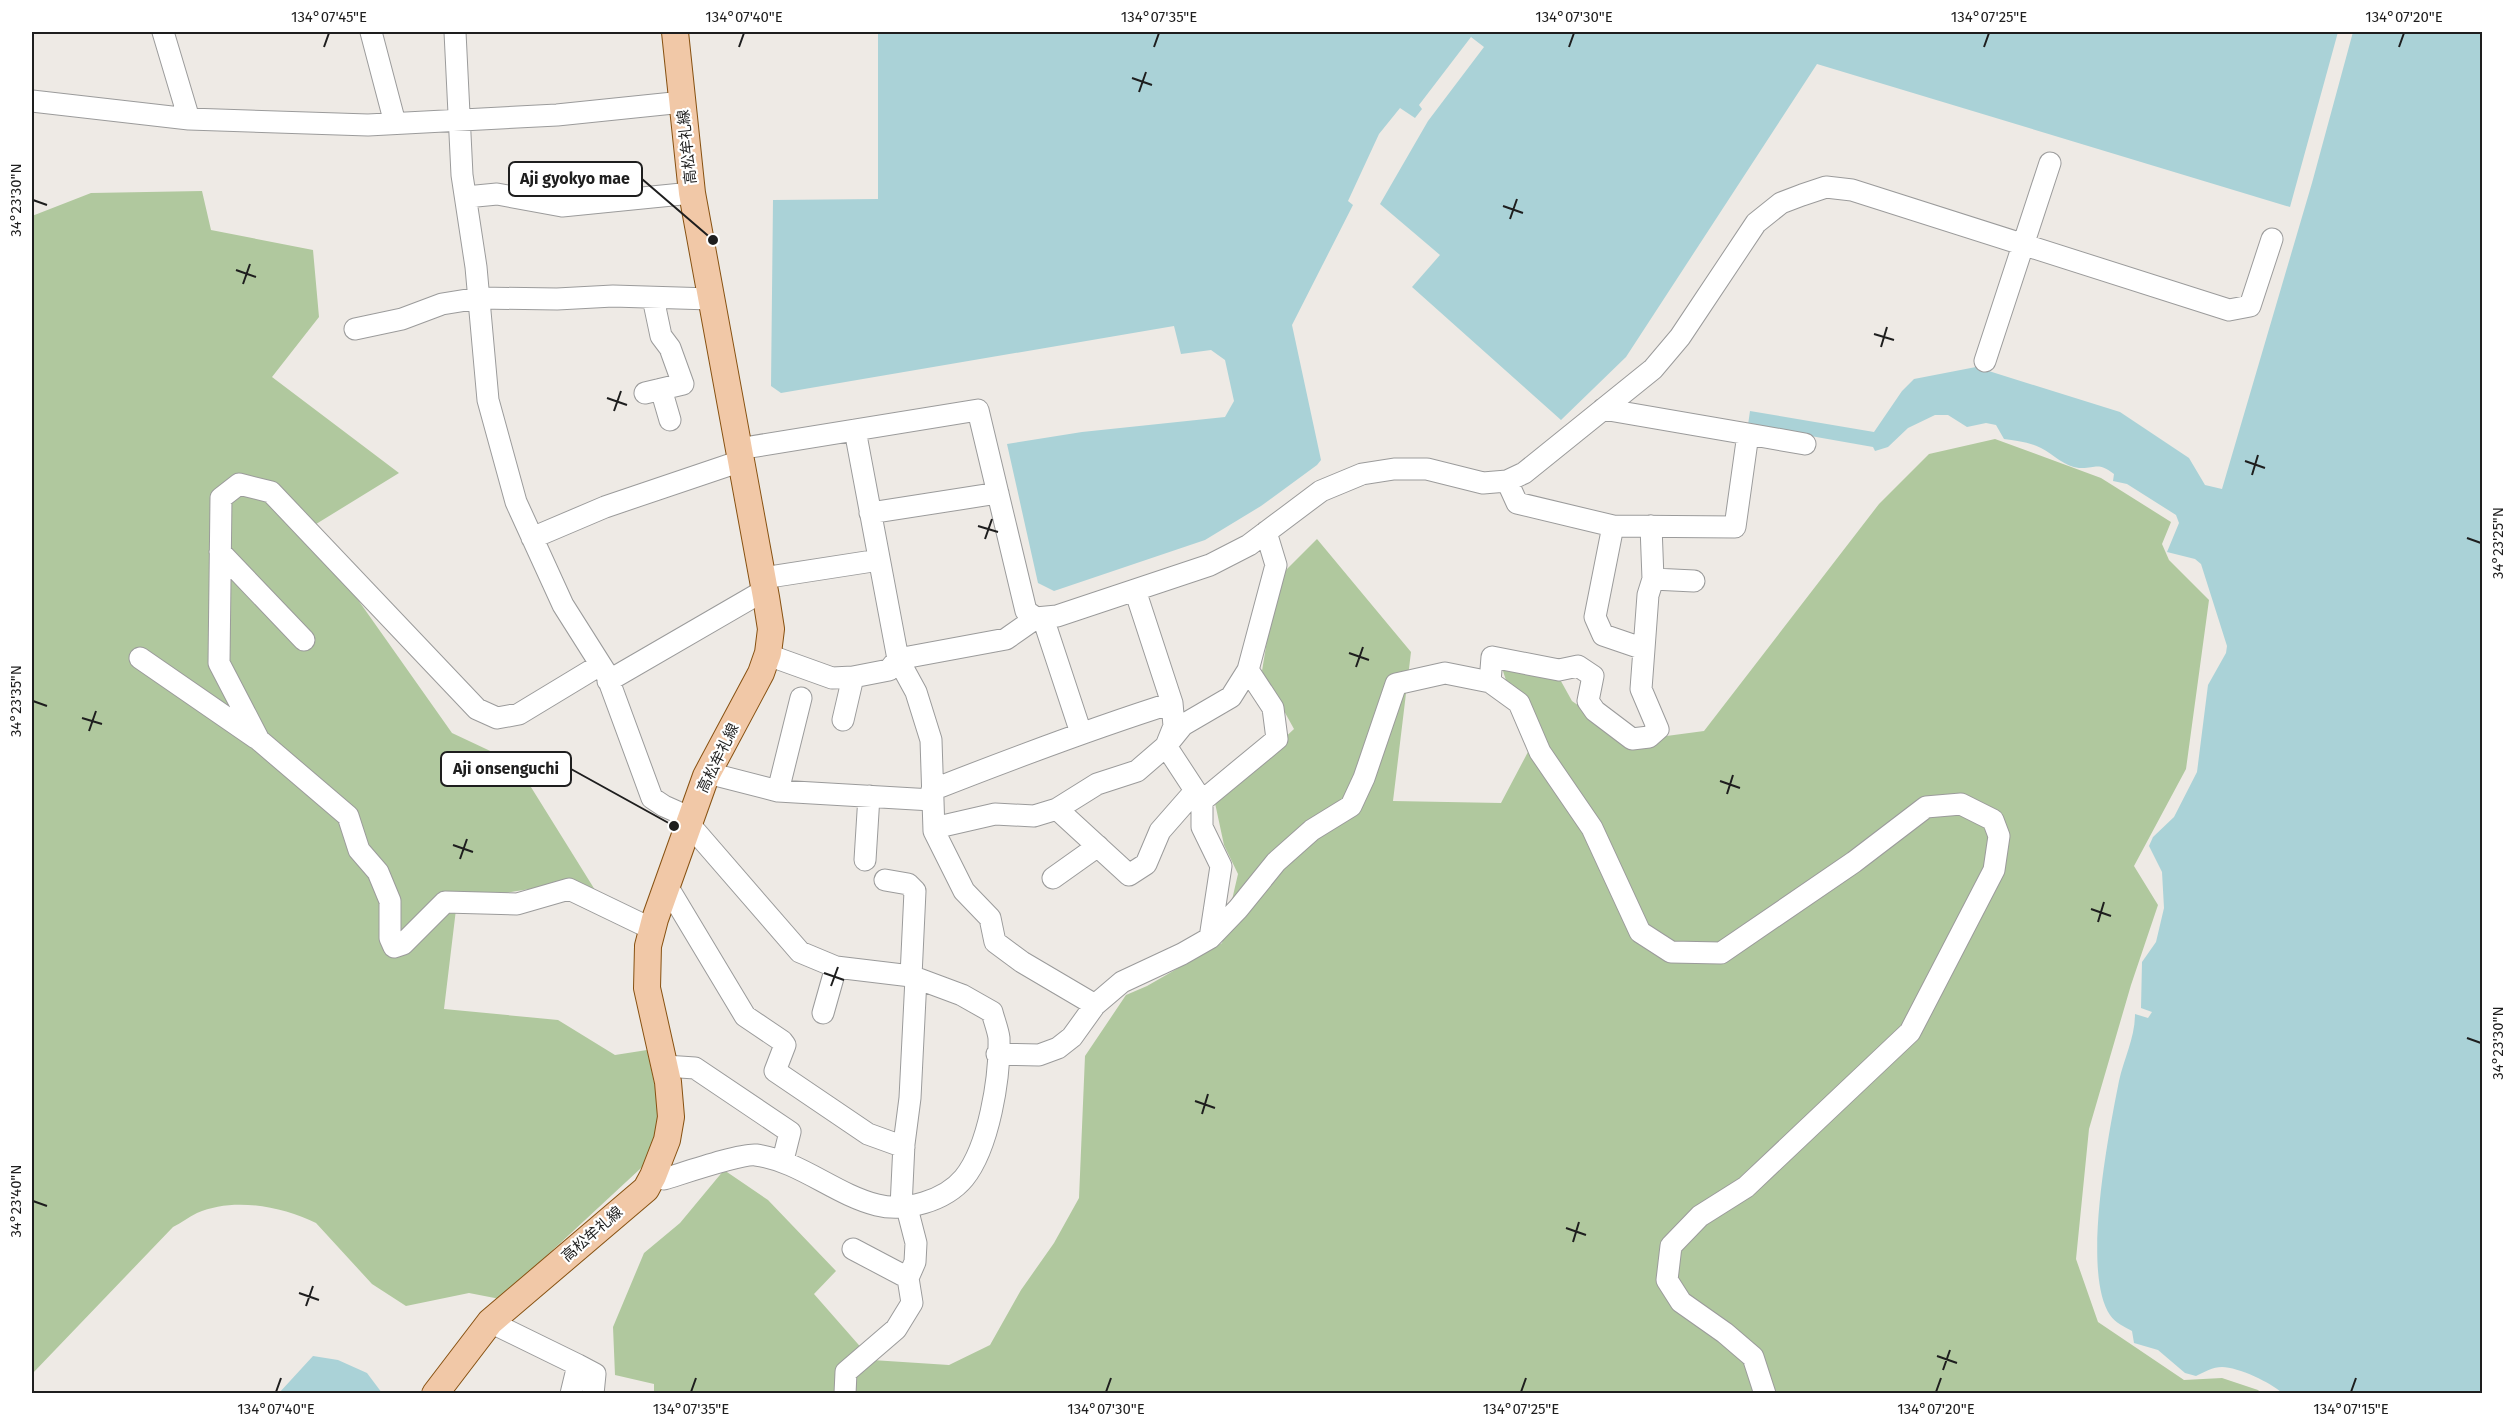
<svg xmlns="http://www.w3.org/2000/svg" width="2514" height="1425" viewBox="0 0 2514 1425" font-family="'Fira Sans','Noto Sans JP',sans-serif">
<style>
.forest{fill:#b0c89e}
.water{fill:#aad2d7}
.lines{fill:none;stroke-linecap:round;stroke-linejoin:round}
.minor-casing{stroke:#9b9b9b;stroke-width:23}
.major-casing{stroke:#875111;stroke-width:28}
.minor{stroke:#fff;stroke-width:21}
.major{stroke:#f1c8a7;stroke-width:26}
.ticks{fill:none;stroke:#1e1e1e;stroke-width:2}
.labels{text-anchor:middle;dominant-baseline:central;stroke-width:4.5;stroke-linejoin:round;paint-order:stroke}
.street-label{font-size:15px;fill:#1e1e1e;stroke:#fff}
.leader{fill:none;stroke:#1e1e1e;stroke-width:2}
.callout-dot{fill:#1e1e1e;stroke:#fff;stroke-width:2}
.callout{fill:#fff;stroke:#1e1e1e;stroke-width:2}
.callout-label{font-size:16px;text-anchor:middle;font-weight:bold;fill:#1e1e1e}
.neatline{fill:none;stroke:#1e1e1e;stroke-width:2}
.ticks-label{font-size:15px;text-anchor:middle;fill:#1e1e1e}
</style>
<rect width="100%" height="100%" fill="#eeeae5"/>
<!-- forest -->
<path class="forest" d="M202,191L211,230L313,250L319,317L272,377L399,473L308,529L452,733L516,763L600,898L566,883L457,901L444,1009L558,1020L615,1055L647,1050L661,1114L654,1156L500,1299L469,1293L406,1306L372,1284L316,1223C281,1206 233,1197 197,1213C189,1217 181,1223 173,1227L32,1374V216L91,193Z
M1995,439L2101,478L2171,522L2162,544L2169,560L2209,600L2186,769L2134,866L2158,905L2131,985L2089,1129L2076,1259L2098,1322L2184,1380L2222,1378L2258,1390L2261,1393L654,1394V1384L615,1375L613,1327L644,1253L680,1223L724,1170L768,1200L836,1271L814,1294L872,1360L949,1365L990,1345L1021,1290L1054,1243L1079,1198L1085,1056L1126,995L1147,986L1222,943L1238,874L1224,845L1215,803L1294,729L1262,671L1277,579L1317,539L1411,652L1393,801L1501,803L1529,750L1500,662L1557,674L1572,701L1629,741L1704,731L1879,504L1929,454Z"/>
<!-- water -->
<path class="water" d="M878,32H2338L2290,207L1817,64L1626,357L1561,420L1412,287L1440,255L1380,204L1428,121L1484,47L1471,37L1419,105L1422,109L1415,118L1400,108L1379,134L1348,201L1353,205L1292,325L1321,460L1317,465L1261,506L1205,540L1054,591L1038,583L1007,444L1082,432L1225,417L1234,401L1225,360L1211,350L1181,354L1174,326L781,393L771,386L773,200L878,199Z
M2353,32H2482V1393H2282C2272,1383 2238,1367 2222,1367C2213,1367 2204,1372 2196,1376L2185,1373L2158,1350L2134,1343L2132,1331C2125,1327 2115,1323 2110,1315C2081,1272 2109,1132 2119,1081C2124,1058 2135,1038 2135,1014L2148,1018L2152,1012L2141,1008L2142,962L2156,942L2164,908L2162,872L2149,846L2153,837L2174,817L2197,772L2208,685L2226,653L2227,646L2201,564L2195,559L2167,552L2179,523L2176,515L2127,484L2113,481L2114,474C2097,461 2096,469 2079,468C2065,467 2053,454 2041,448C2030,442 2016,441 2004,439L1996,425L1986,423L1967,427L1948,415H1935L1908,428L1888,447L1875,451L1873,447L1748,425L1750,411L1874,432L1902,391L1914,379L1976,367L2120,412L2189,458L2205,485L2222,489L2312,183Z
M313,1356L338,1360L367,1373L382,1393H279Z"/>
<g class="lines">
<defs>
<path id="minor" d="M163,32L189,119
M371,32L395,123
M455,32L462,175L476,267L488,400L516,502L563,605L606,673L652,798L664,806L691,818
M32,101L189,119L368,125L557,115L683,102
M466,197L497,194L562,206L692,193
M355,329L402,319L442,304L479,298L557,299L613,296L711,299
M1985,361L2050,163
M661,389L670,420
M645,393L683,384L670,348L661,336L653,298
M1748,434L1805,444
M738,449L978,410L1026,611L1036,618L1057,616L1210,565L1249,545L1321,491L1362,474L1394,469H1427L1483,483L1507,481L1524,473L1653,369L1680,337L1756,223L1781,203L1802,195L1826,187L1852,190L2229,310L2250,306L2272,239
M1507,481L1517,503L1613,526L1735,527L1748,434L1603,409
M870,513L998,493
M1613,526L1595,617L1603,635L1644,649L1648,595L1653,579L1651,526
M532,538L605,507L741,461
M220,552L304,640
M763,578L879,560
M1653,579L1694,581
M1135,590L1172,703
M1036,618L1006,639L898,659L916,692L931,740L934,831L964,891L990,918L995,942L1022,962L1095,1005
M1043,618L1081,733
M768,655L832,678L853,677
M140,658L256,738
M600,665L519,714L497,718L477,709L271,492L239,484L221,498L219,663L259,740L348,816L359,850L378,872L390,901V938L394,947L403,944L445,902L517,904L569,889L652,929
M608,681L765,590
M1490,682L1519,703L1540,752L1592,828L1640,932L1671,952L1721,953L1854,862L1926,807L1961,804L1993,820L1999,836L1994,870L1910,1032L1746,1187L1700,1216L1671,1246L1667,1280L1681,1302L1725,1333L1753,1357L1765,1394
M843,720L853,677L889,670L898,659L855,430
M708,773L778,791L932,800
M932,790C1011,759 1090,729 1172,703L1174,726L1166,746L1202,801
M778,791L801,698
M1057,809L1129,875L1146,864L1160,831L1195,791
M934,828L995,814L1034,816L1057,809L1097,784L1137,771L1166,746L1183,725L1231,697L1248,670
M865,860L869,796
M1053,878L1098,846
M885,880L908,884L915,891L911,976
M667,886L745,1016L782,1041L785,1045L775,1071L868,1134L904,1147
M1210,938L1221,866L1202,827V801L1277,739L1273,708L1248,670L1276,565L1266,532
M823,1013L836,967
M997,1054L1039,1055L1058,1048L1072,1037L1095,1005L1122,982L1182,954L1210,938L1238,909L1276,862L1312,830L1351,806L1364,778L1396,684L1445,673L1490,682L1492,657L1559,670L1578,666L1593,676L1588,701L1595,711L1632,739L1649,737L1658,729L1641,689L1644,649
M665,1066L695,1068L790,1132L783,1160
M653,1176L664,1179C681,1174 742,1153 756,1155C800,1161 834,1194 877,1205C905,1212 945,1201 964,1178C989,1147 1000,1078 999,1038C998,1030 994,1020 992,1012L962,995L911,976L836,967L800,952L689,824
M901,1207L904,1144L910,1098L916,978
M853,1249L908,1278
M490,1322L578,1365L571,1394
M578,1365L595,1374L593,1394
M845,1394L846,1372L896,1329L912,1303L908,1278L915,1262L916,1243L907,1208"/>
<path id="major" d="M435,1394L490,1322L646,1189L653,1176L667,1140L671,1117L668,1082L647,988L648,946L655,919L706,776L761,673L768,653L771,629L766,597L692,193L675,32"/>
</defs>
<!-- minor casing -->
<use href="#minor" class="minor-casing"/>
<!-- major casing -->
<use href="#major" class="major-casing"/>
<!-- minor -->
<use href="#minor" class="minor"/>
<!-- major -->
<use href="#major" class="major"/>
</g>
<!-- ticks -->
<path class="ticks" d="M324,47L329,33M739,47L744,33M1154,47L1159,33M1569,47L1574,33M1984,47L1989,33M2399,47L2404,33M1132,78L1152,85M1139,92L1146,72M33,200L47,205M1503,206L1523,213M1510,219L1517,199M236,270L256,277M243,284L250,264M1874,334L1894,340M1881,347L1887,327M607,398L627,405M614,411L621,391M2245,461L2265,468M2252,475L2258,455M978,526L998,532M2467,538L2481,543M985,539L992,519M1349,653L1369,660M1356,667L1363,647M33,701L47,706M82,718L102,724M89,731L96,711M1720,781L1740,788M1727,794L1733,775M453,845L473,852M460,859L467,839M2091,909L2111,916M2098,922L2104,902M824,973L844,980M831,986L838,967M2467,1038L2481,1043M1195,1101L1215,1108M1202,1114L1208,1094M33,1201L47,1206M1566,1228L1586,1235M1573,1242L1579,1222M299,1293L319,1300M306,1306L313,1286M1937,1356L1957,1363M1943,1370L1950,1350M276,1392L281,1378M691,1392L696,1378M1106,1392L1111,1378M1521,1392L1526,1378M1936,1392L1941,1378M2351,1392L2356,1378"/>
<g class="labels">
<!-- street labels -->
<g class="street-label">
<text transform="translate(687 147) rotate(-96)">高松牟礼線</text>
<text transform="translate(718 758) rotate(-64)">高松牟礼線</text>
<text transform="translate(592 1234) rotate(-41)">高松牟礼線</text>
</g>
</g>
<!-- callouts -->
<path class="leader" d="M713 240L642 179M674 826L571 769"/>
<g class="callout-dot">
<circle cx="713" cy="240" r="6"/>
<circle cx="674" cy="826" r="6"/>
</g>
<g class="callout">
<rect x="509" y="162" width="133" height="34" rx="6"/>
<rect x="441" y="752" width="130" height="34" rx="6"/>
</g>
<g class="callout-label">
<text x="575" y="184">Aji gyokyo mae</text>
<text x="506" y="774">Aji onsenguchi</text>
</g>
<!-- border -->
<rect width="2514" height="1425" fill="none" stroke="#ffffff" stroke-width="66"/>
<rect x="33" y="33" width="2448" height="1359" class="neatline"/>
<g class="ticks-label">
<text x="329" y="22">134°07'45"E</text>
<text x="744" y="22">134°07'40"E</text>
<text x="1159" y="22">134°07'35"E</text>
<text x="1574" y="22">134°07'30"E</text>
<text x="1989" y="22">134°07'25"E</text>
<text x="2404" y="22">134°07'20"E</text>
<text transform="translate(16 200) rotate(-90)" y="5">34°23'30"N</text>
<text transform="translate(2498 543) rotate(-90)" y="5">34°23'25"N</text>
<text transform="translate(16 701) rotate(-90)" y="5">34°23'35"N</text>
<text transform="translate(2498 1043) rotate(-90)" y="5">34°23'30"N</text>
<text transform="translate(16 1201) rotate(-90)" y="5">34°23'40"N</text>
<text x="276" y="1414">134°07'40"E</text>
<text x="691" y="1414">134°07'35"E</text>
<text x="1106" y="1414">134°07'30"E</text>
<text x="1521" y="1414">134°07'25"E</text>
<text x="1936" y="1414">134°07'20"E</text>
<text x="2351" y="1414">134°07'15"E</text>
</g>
</svg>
